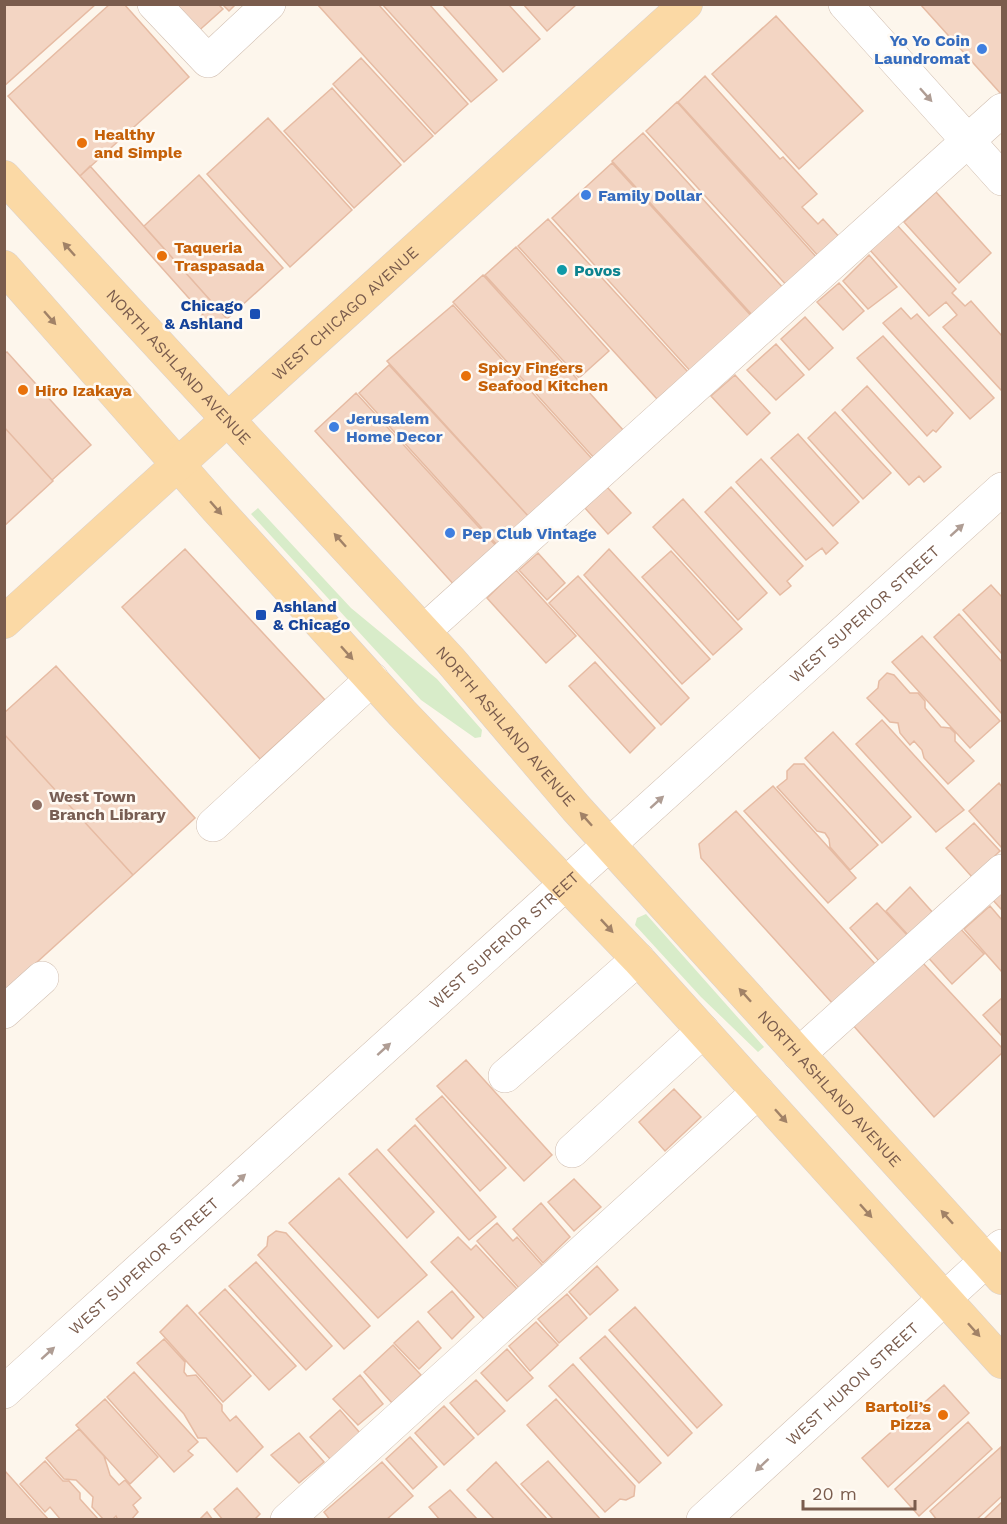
<svg xmlns="http://www.w3.org/2000/svg" width="1007" height="1524" viewBox="0 0 1007 1524" font-family="'Work Sans',sans-serif">
<style>
.green{fill:#d8ecc9}
.building{fill:#f3d5c3;stroke:#e6bba3;stroke-width:1.5}
.lines{fill:none;stroke-linecap:round;stroke-linejoin:round}
.minor-casing{stroke:#d1beb0;stroke-width:34}
.major-casing{stroke:#dad1cd;stroke-width:34}
.minor{stroke:#fff;stroke-width:33}
.major{stroke:#fbd9a5;stroke-width:33}
.oneway{fill:#af9d94}
.oneway2{fill:#a18267}
.shop-dot{fill:#3f7fe0;stroke:#fffaf3;stroke-width:2}
.food-dot{fill:#e8710a;stroke:#fffaf3;stroke-width:2}
.culture-dot{fill:#0f9aa8;stroke:#fffaf3;stroke-width:2}
.transit-dot{fill:#1a4fb4;stroke:#fffaf3;stroke-width:2}
.education-dot{fill:#8d6e63;stroke:#fffaf3;stroke-width:2}
.labels{text-anchor:middle;dominant-baseline:central;stroke-width:5;stroke-linejoin:round;paint-order:stroke}
.shop-label{font-size:16px;font-weight:bold;fill:#366cbe;stroke:#fffaf3;text-anchor:start}
.food-label{font-size:16px;font-weight:bold;fill:#c56008;stroke:#fffaf3;text-anchor:start}
.culture-label{font-size:16px;font-weight:bold;fill:#0d838f;stroke:#fffaf3;text-anchor:start}
.transit-label{font-size:16px;font-weight:bold;fill:#164399;stroke:#fffaf3;text-anchor:end}
.street-label{font-size:16px;fill:#7a5c4d;stroke:#fffaf3}
.education-label{font-size:16px;font-weight:bold;fill:#785e54;stroke:#fffaf3;text-anchor:start}
</style>
<rect width="100%" height="100%" fill="#fdf6ec"/>
<!-- green -->
<path class="green" d="M258,508L351,608L437,679L482,730L481,737L475,738L421,700L251,514Z
M646,914L764,1047L758,1052L701,997L635,925L637,918Z"/>
<!-- building -->
<path class="building" d="M4,4H96L4,86Z
M110,4H124L189,77L80,176L8,96Z
M166,4H218L223,9L194,35Z
M222,4H236L229,11Z
M317,4H378L468,104L435,134Z
M382,4H429L497,80L471,102Z
M442,4H508L540,39L503,72Z
M523,4H576V5L547,31Z
M920,4H1002V95Z
M776,16L863,111L799,169L712,74Z
M361,58L433,136L404,162L333,84Z
M705,76L780,159L783,157L817,194L802,207L818,224L823,219L842,240L821,259L678,102Z
M332,88L401,165L354,208L284,131Z
M677,102L819,260L789,288L646,131Z
M268,118L352,210L290,267L207,174Z
M643,133L785,290L754,317L612,161Z
M612,163L754,319L693,374L552,218Z
M90,166L227,319L219,326L206,324L200,317L203,314L80,176Z
M199,175L283,268L227,319L144,226Z
M936,192L991,253L959,283L904,222Z
M548,219L688,372L657,399L518,246Z
M896,224L956,289L952,293L965,306L971,301L1002,336V391L943,327L957,315L946,302L929,316L869,249Z
M516,247L609,351L579,378L485,275Z
M869,255L897,287L868,309L843,281Z
M483,275L624,431L595,459L453,302Z
M839,283L864,311L843,330L817,302Z
M453,305L594,461L530,518L387,361Z
M901,308L911,319L917,314L994,398L970,419L883,323Z
M805,317L833,348L809,370L781,339Z
M883,336L953,413L936,432L933,430L927,436L857,358Z
M776,344L804,375L776,400L747,370Z
M7,352L91,445L52,480L4,427V354Z
M389,365L530,518L499,547L359,393Z
M735,375L770,413L747,435L711,396Z
M867,386L941,467L924,482L919,476L909,485L842,410Z
M356,393L498,548L456,587L315,431Z
M835,412L891,473L863,499L808,438Z
M4,427L53,481L4,526Z
M798,434L859,502L833,526L771,458Z
M761,459L838,543L826,554L822,548L806,560L736,482Z
M607,487L631,513L608,534L585,508Z
M731,487L803,566L787,581L791,586L780,595L705,512Z
M683,499L767,593L738,620L653,527Z
M185,549L325,700L260,759L122,607Z
M609,549L710,659L682,684L584,575Z
M671,551L742,629L713,655L642,577Z
M538,553L565,583L547,600L519,570Z
M516,570L576,636L546,663L487,598Z
M578,576L689,698L661,725L549,603Z
M991,585L1002,597V654L963,610Z
M959,614L1002,662V714L934,637Z
M922,636L1000,721L970,748L892,662Z
M595,662L655,728L630,753L569,686Z
M56,666L195,818L133,875L4,734V713Z
M887,673L894,675L910,693H918L925,701V708L941,727L950,728L955,733V741L974,761L948,784L924,758L922,750L914,741L910,745L900,733L898,723L890,722L867,698L878,688L879,681Z
M882,720L964,810L936,832L856,744Z
M833,732L911,817L882,843L805,758Z
M4,734L133,875L4,992Z
M794,764H804L878,845L850,870L830,847L829,839L825,833L817,831L777,787L787,779V771Z
M999,783L1002,787V848L969,811Z
M773,786L856,878L828,903L744,811Z
M736,811L876,965L833,1004L701,858L699,844Z
M974,823L1000,851L972,877L946,848Z
M910,887L934,914L909,936L886,911Z
M1002,888V910L991,898Z
M877,903L907,935L879,961L850,928Z
M990,906L1002,920V972L964,929Z
M957,925L984,954L952,984L925,954Z
M922,962L1002,1048V1053L934,1117L852,1024Z
M1002,998V1036L983,1015Z
M466,1060L552,1155L524,1181L437,1086Z
M674,1089L701,1117L665,1151L639,1122Z
M442,1096L506,1168L480,1191L416,1119Z
M415,1125L496,1217L469,1240L388,1150Z
M377,1149L434,1212L407,1238L349,1174Z
M339,1178L427,1275L378,1318L289,1223Z
M574,1179L601,1207L574,1231L548,1202Z
M541,1203L570,1237L543,1263L513,1229Z
M497,1223L513,1241L517,1237L543,1266L519,1288L477,1241Z
M276,1231L286,1233L370,1326L344,1349L258,1255L267,1246L268,1237Z
M458,1237L471,1250L476,1245L517,1289L484,1319L431,1262Z
M256,1262L332,1346L306,1370L229,1286Z
M597,1266L618,1290L590,1315L569,1292Z
M225,1289L296,1366L269,1390L199,1313Z
M452,1291L474,1317L452,1339L428,1312Z
M567,1294L587,1318L559,1343L538,1319Z
M187,1305L251,1376L223,1402L160,1332Z
M635,1307L722,1405L697,1428L609,1330Z
M418,1321L441,1348L419,1369L394,1343Z
M536,1322L558,1345L530,1371L509,1346Z
M605,1336L692,1433L668,1456L580,1358Z
M164,1339L185,1362L184,1372L187,1376L196,1375L222,1405V1411L230,1421L236,1416L263,1447L237,1472L206,1438H198L184,1414L137,1363Z
M393,1345L421,1375L392,1403L364,1372Z
M507,1349L533,1378L507,1401L481,1373Z
M573,1364L661,1463L639,1483L549,1386Z
M134,1372L198,1442L188,1451L193,1455L174,1472L107,1397Z
M360,1375L383,1404L358,1425L333,1399Z
M476,1380L505,1411L478,1435L450,1403Z
M944,1385L969,1413L888,1487L862,1458Z
M105,1399L158,1457L130,1484L76,1425Z
M556,1399L635,1486L634,1496L626,1500L620,1499L605,1512L527,1425Z
M444,1406L474,1438L444,1465L415,1433Z
M340,1410L360,1433L331,1460L310,1437Z
M968,1422L992,1449L919,1516L895,1489Z
M79,1429L104,1456L110,1475L119,1485L125,1480L141,1498L133,1505L138,1512L131,1520H118L116,1516L112,1520H104L92,1507L93,1497L76,1480L64,1479L46,1458Z
M299,1433L324,1462L299,1483L271,1455Z
M410,1437L437,1467L413,1489L386,1459Z
M1001,1447L1002,1496L976,1520H937L930,1511Z
M45,1461L63,1481H69L80,1493V1499L99,1520H61L50,1507L45,1512L20,1484Z
M548,1461L601,1520H554L521,1484Z
M382,1462L413,1496L386,1520H330L324,1512Z
M496,1462L548,1520H495L467,1490Z
M5,1471L49,1520H4Z
M237,1488L260,1514L254,1520H223L214,1509Z
M450,1490L478,1520H440L429,1507Z
M1002,1502V1520H983Z
M207,1512L213,1520H199Z"/>
<g class="lines">
<defs>
<g id="minor">
<path d="M154,4L208,61L269,4"/>
<path d="M845,4L1002,179"/>
<path d="M424,631L1002,110"/>
<path d="M213,825L372,679"/>
<path d="M4,1012L42,978"/>
<path d="M799,1054L1002,871"/>
<path d="M505,1076L638,959"/>
<path d="M572,1151L703,1031"/>
<path id="s1" d="M4,1392L1002,489"/>
<path d="M287,1520L758,1092"/>
<path id="s2" d="M703,1520L1002,1246"/>
</g>
<g id="major">
<path id="s3" d="M4,177L451,661L576,808L1002,1278"/>
<path d="M4,267L216,508L402,713L638,959L1002,1362"/>
<path id="s4" d="M4,622L686,4"/>
</g>
</defs>
<!-- minor casing -->
<use href="#minor" class="minor-casing"/>
<!-- major casing -->
<use href="#major" class="major-casing"/>
<!-- minor -->
<use href="#minor" class="minor"/>
<!-- major -->
<use href="#major" class="major"/>
</g>
<!-- one-way arrows -->
<defs><path id="oneway-solid" d="M-6-.8H1V-3.2L6.5 0L1 3.2V.8H-6Z" transform="scale(1.5)"/></defs>
<g class="oneway">
<use href="#oneway-solid" transform="translate(926 95) rotate(48)"/>
<use href="#oneway-solid" transform="translate(957 530) rotate(-42)"/>
<use href="#oneway-solid" transform="translate(657 802) rotate(-42)"/>
<use href="#oneway-solid" transform="translate(384 1049) rotate(-42)"/>
<use href="#oneway-solid" transform="translate(239 1180) rotate(-42)"/>
<use href="#oneway-solid" transform="translate(48 1353) rotate(-42)"/>
<use href="#oneway-solid" transform="translate(762 1465) rotate(137)"/>
</g>
<g class="oneway2">
<use href="#oneway-solid" transform="translate(69 249) rotate(-132)"/>
<use href="#oneway-solid" transform="translate(50 318) rotate(49)"/>
<use href="#oneway-solid" transform="translate(216 508) rotate(49)"/>
<use href="#oneway-solid" transform="translate(340 540) rotate(-132)"/>
<use href="#oneway-solid" transform="translate(347 653) rotate(48)"/>
<use href="#oneway-solid" transform="translate(586 819) rotate(-132)"/>
<use href="#oneway-solid" transform="translate(607 926) rotate(47)"/>
<use href="#oneway-solid" transform="translate(745 995) rotate(-132)"/>
<use href="#oneway-solid" transform="translate(781 1116) rotate(48)"/>
<use href="#oneway-solid" transform="translate(866 1211) rotate(48)"/>
<use href="#oneway-solid" transform="translate(947 1217) rotate(-132)"/>
<use href="#oneway-solid" transform="translate(974 1330) rotate(48)"/>
</g>
<!-- markers -->
<g class="shop-dot">
<circle cx="982" cy="49" r="6"/>
<circle cx="586" cy="195" r="6"/>
<circle cx="334" cy="427" r="6"/>
<circle cx="450" cy="533" r="6"/>
</g>
<g class="food-dot">
<circle cx="82" cy="143" r="6"/>
<circle cx="162" cy="256" r="6"/>
<circle cx="466" cy="376" r="6"/>
<circle cx="23" cy="390" r="6"/>
<circle cx="943" cy="1415" r="6"/>
</g>
<circle class="culture-dot" cx="562" cy="270" r="6"/>
<g class="transit-dot">
<rect x="249" y="308" width="12" height="12" rx="3"/>
<rect x="255" y="609" width="12" height="12" rx="3"/>
</g>
<circle class="education-dot" cx="37" cy="805" r="6"/>
<g class="labels">
<!-- shop labels -->
<g class="shop-label">
<text x="970" y="40" text-anchor="end">Yo Yo Coin<tspan x="970" dy="18">Laundromat</tspan></text>
<text x="598" y="195">Family Dollar</text>
<text x="346" y="418">Jerusalem<tspan x="346" dy="18">Home Decor</tspan></text>
<text x="462" y="533">Pep Club Vintage</text>
</g>
<!-- food labels -->
<g class="food-label">
<text x="94" y="134">Healthy<tspan x="94" dy="18">and Simple</tspan></text>
<text x="174" y="247">Taqueria<tspan x="174" dy="18">Traspasada</tspan></text>
<text x="478" y="367">Spicy Fingers<tspan x="478" dy="18">Seafood Kitchen</tspan></text>
<text x="35" y="390">Hiro Izakaya</text>
<text x="931" y="1406" text-anchor="end">Bartoli’s<tspan x="931" dy="18">Pizza</tspan></text>
</g>
<!-- culture labels -->
<g class="culture-label">
<text x="574" y="270">Povos</text>
</g>
<!-- transit labels -->
<g class="transit-label">
<text x="243" y="305">Chicago<tspan x="243" dy="18">&amp; Ashland</tspan></text>
<text x="273" y="606" text-anchor="start">Ashland<tspan x="273" dy="18">&amp; Chicago</tspan></text>
</g>
<!-- street labels -->
<g class="street-label">
<text stroke="none"><textPath href="#s4" startOffset="460">WEST CHICAGO AVENUE</textPath></text>
<text stroke="none"><textPath href="#s3" startOffset="258">NORTH ASHLAND AVENUE</textPath></text>
<text stroke="none"><textPath href="#s1" startOffset="1160">WEST SUPERIOR STREET</textPath></text>
<text stroke="none"><textPath href="#s3" startOffset="744">NORTH ASHLAND AVENUE</textPath></text>
<text stroke="none"><textPath href="#s1" startOffset="674">WEST SUPERIOR STREET</textPath></text>
<text stroke="none"><textPath href="#s3" startOffset="1230">NORTH ASHLAND AVENUE</textPath></text>
<text stroke="none"><textPath href="#s1" startOffset="188">WEST SUPERIOR STREET</textPath></text>
<text stroke="none"><textPath href="#s2" startOffset="202">WEST HURON STREET</textPath></text>
</g>
<!-- education labels -->
<g class="education-label">
<text x="49" y="796">West Town<tspan x="49" dy="18">Branch Library</tspan></text>
</g>
</g>
<!-- border -->
<rect width="1007" height="1524" fill="none" stroke="#7a5c4d" stroke-width="12"/>
<!-- scale -->
<path d="M803 1500v9h112v-9" fill="none" stroke="#7a5c4d" stroke-width="3"/>
<text x="812" y="1500" font-size="18" fill="#7a5c4d" stroke="#fffaf3" stroke-width="4.5" paint-order="stroke">20 m</text>
</svg>
